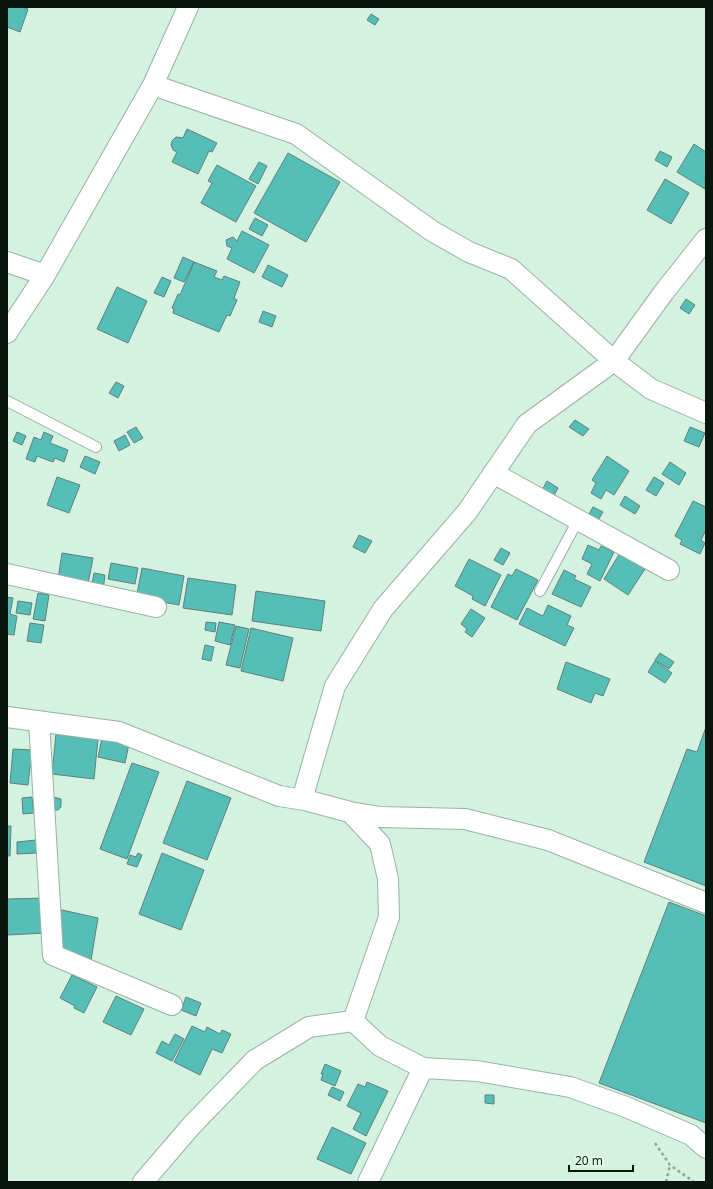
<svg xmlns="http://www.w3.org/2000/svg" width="713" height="1189" viewBox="0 0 713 1189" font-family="'Noto Sans',sans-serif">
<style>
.building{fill:#54beb7;stroke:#5f807d}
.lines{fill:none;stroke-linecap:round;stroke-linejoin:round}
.service-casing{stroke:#97b3a3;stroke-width:12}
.minor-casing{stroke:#97b3a3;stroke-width:22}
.path{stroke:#8fa598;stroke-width:2.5;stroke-dasharray:3 3;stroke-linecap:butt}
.service{stroke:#fff;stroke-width:10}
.minor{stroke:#fff;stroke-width:20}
</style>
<rect width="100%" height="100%" fill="#d5f2e1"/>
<!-- building -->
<path class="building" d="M7,7H22L28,9L20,32L7,27Z
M371,14L379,19L375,25L367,20Z
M187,129L217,143L212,152L209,151L198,174L172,162L177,152L173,150L171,145L172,141L176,137L183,138Z
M694,144L706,152L705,189L677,172Z
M660,151L672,157L667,167L655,160Z
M288,153L340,182L306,242L254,213Z
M259,162L267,166L258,184L249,179Z
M217,165L256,186L236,222L201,203L212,183L208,181Z
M665,179L689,193L671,224L647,210Z
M255,218L268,225L262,236L249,229Z
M242,231L269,245L254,273L227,259L232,248L227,246L226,240L233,237L237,241Z
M183,257L194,262L184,282L174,278Z
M194,262L217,271L214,277L222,280L224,276L240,282L234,298L237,300L230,316L227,315L219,332L173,313L174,309L172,308L178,294L180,295Z
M268,265L288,275L282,287L262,277Z
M162,277L171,281L164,297L154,293Z
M117,287L147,301L128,343L97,329Z
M686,299L695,305L689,314L680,308Z
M263,311L276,316L272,327L259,322Z
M116,382L124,386L118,398L109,393Z
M575,420L589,429L583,436L569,427Z
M136,427L143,438L134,443L127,432Z
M690,427L705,433L699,447L684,441Z
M17,432L26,436L22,445L13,441Z
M44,432L53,436L50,443L68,450L64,462L55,458L53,462L37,456L35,462L26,459L34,437L41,440Z
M125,435L130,445L119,451L114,441Z
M85,456L100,462L95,474L80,467Z
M607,456L629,471L614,495L606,490L601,499L591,493L596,483L592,480Z
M670,462L686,473L679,485L662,474Z
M57,477L80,485L69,513L47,505Z
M654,477L664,483L656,496L646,490Z
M547,481L558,488L552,499L541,492Z
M625,496L640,506L635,514L620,505Z
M693,501L706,507V530L701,540L705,543L700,554L680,544L682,540L675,536Z
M593,507L603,512L597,522L588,516Z
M359,535L372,541L365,553L353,547Z
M588,545L599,550L601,546L614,552L600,581L587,574L592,564L582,559Z
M501,548L510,553L503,565L494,560Z
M62,553L93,558L88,584L58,579Z
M620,553L645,569L628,595L604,579Z
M469,559L501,575L485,606L472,599L473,596L455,586Z
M111,563L138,568L135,584L108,579Z
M142,568L184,576L179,605L156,601L137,594Z
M516,569L538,580L517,620L491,607L508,574L512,576Z
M564,570L576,576L574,579L591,587L581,607L552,594Z
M94,573L105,575L103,591L91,589Z
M188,578L236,585L232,615L183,608Z
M256,591L325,601L321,631L252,621Z
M38,593L49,595L45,621L33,619Z
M7,597L13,598L10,614L17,616L14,635L7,634Z
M18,601L32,603L30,615L16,613Z
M548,605L571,616L567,625L574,628L565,646L519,624L527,608L543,616Z
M471,609L485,618L472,637L465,632L467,629L461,624Z
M206,622L216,623L215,632L205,630Z
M219,622L235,625L230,645L215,641Z
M30,623L44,625L41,643L27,641Z
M236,626L249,629L240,668L226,665Z
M251,628L293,638L283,681L241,671Z
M205,645L214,647L211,661L202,659Z
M660,653L674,662L669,669L655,660Z
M655,661L672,673L665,683L648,672Z
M566,662L610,679L603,696L595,693L591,703L557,689Z
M706,727V886L644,862L687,749L697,752Z
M56,734L98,739L94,779L52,774Z
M102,738L129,744L125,763L98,757Z
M13,749L32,750L31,755L36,756L35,768L30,767L28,785L10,783Z
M132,763L159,772L127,859L100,849Z
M187,781L231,798L207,860L163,843Z
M32,797L34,813L23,814L22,798Z
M53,797L61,799V807L58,810H53Z
M7,826H11L10,856H7Z
M36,840L37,853L17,854V842Z
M138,853L142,855L137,867L127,864L130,855L136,857Z
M162,853L204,870L181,930L139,914Z
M45,898L47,933L7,935V899Z
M669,902L706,916V1123L599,1083Z
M53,908L98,918L91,960L55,950Z
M72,975L97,987L84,1013L74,1008L75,1006L60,998Z
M116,996L144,1009L131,1035L103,1022Z
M186,997L201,1003L196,1016L181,1010Z
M192,1026L205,1032L207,1027L220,1034L222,1030L231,1034L222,1053L212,1049L200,1075L174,1062Z
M175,1034L184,1039L172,1061L156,1053L162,1041L169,1045Z
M325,1064L341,1071L335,1086L321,1080L323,1074H321Z
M367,1082L388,1091L366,1136L353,1129L361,1113L347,1106L358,1084L365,1087Z
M332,1087L344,1092L340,1101L328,1095Z
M485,1095H494V1104L485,1103Z
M332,1127L366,1143L351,1174L317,1159Z"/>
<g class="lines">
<defs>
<path id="service" d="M7,401L96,447
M540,591L578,520"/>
<path id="minor" d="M153,85L296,134L432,231L469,252L511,269L614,361L651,389L706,413
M7,262L45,275
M7,333L45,275L153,85L188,7
M493,473L669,570
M7,574L156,607
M7,717L119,732L279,796L305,800L350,812L380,817L465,819L548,840L706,903
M39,721L53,955L172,1005
M305,800V789L335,686L383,609L467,512L527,424L614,361L664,292L706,239
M350,812L380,844L388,879L389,917L353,1021L380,1046L423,1068L477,1071L570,1087L626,1107L691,1135L706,1148
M143,1182L192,1125L255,1060L309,1027L353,1021
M368,1182L423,1068"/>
</defs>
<!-- service casing -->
<use href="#service" class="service-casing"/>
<!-- minor casing -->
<use href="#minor" class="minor-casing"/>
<!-- path -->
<path class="path" d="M655,1143L670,1165L694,1182
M666,1182L670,1165"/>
<!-- service -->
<use href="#service" class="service"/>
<!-- minor -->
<use href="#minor" class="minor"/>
</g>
<!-- border -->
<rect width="713" height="1189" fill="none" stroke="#0b1510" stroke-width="16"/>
<!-- scale -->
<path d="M569 1165v6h64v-6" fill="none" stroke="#0b1510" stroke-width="2"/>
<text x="575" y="1165" font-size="12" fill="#0b1510" stroke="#e2ffee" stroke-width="3" paint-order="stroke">20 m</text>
</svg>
